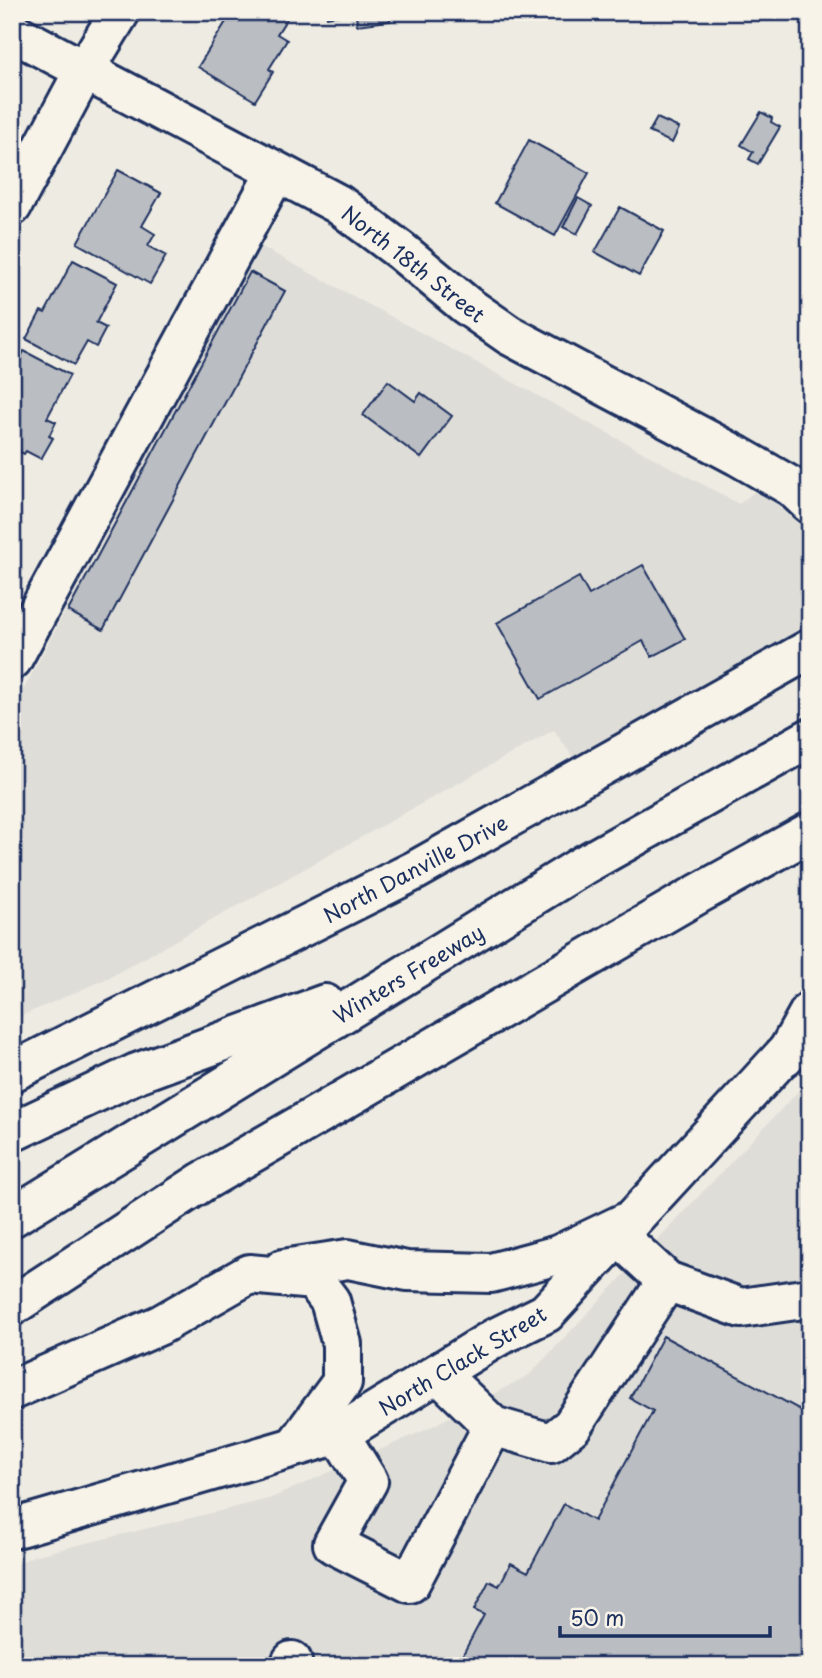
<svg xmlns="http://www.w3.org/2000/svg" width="822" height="1678" viewBox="0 0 822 1678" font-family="'Playpen Sans',sans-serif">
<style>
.built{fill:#deddd8}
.building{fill:#babdc2;stroke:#1b2f5e;stroke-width:2}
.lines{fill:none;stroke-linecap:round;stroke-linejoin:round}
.minor-casing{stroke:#1b2f5e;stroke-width:44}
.major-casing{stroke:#1b2f5e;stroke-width:44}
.highway-casing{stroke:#1b2f5e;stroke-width:44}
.minor{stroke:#f7f3e8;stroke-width:38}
.major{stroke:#f7f3e8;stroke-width:38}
.highway{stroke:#f7f3e8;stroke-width:38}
.labels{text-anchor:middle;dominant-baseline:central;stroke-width:7;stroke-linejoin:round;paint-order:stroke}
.street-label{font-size:21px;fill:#1b2f5e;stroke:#f7f3e8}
</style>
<rect width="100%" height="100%" fill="#eeebe2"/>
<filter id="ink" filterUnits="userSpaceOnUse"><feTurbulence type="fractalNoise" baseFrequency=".0143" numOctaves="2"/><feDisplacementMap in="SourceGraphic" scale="14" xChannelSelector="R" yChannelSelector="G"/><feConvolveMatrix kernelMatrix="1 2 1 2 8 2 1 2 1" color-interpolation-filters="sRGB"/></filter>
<g filter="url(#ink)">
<!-- built -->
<path class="built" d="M260,246L739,504L758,489L778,501L810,531V629L575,760L554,730L108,978L12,1020V711Z
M810,1079V1666H12V1567L33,1556L269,1499L427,1429L529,1375Z"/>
<!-- building -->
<path class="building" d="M232,12H284L289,15L277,34L287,40L269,69L273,72L255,101L198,67Z
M326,12H389L390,21L357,25L356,13L327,17Z
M761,112L772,118L771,122L780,127L758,164L749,159L753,152L741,145Z
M657,118L679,128L672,143L649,132Z
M529,140L589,173L555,236L495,203Z
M118,170L161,193L142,226L155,234L148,246L166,256L150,284L77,243Z
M578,198L592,206L577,234L563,227Z
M620,207L664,231L639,276L595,252Z
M73,260L117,283L96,323L106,328L96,347L87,342L74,365L26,339L41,311L45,313Z
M250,272L285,291L103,630L68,611Z
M24,351L70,375L47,418L56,422L49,436L53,438L41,459L26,451L24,454L12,448V373Z
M388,381L415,401L421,393L452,416L421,458L363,415Z
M643,565L685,639L652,657L643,641L540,699L497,623L579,577L589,595Z
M663,1336L810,1415V1666H480L462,1656L484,1615L474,1610L489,1581L499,1586L511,1563L528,1572L564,1504L594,1521L653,1411L630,1398Z"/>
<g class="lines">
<defs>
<path id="minor" d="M12,32L338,204L401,251L466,305L509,335L738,456L792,487L810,504
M12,206L84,71L120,12
M12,660L276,172
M667,1281L741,1308L810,1298
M493,1426L551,1443L572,1426L667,1281L617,1235
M339,1434L368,1481L333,1544L410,1583L493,1426L438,1373
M290,1666L292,1661"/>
<path id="major" d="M12,1072L416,870L810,649
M12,1529L339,1434L495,1338L546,1313L806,1031"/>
<path id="highway" d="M785,1056L810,1011
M12,1132L137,1073L325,1004
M12,1217L582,866L810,738
M283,1269L348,1259L407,1271L491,1273L558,1255L631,1220
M12,1306L202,1182L698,894L810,832
M12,1390L160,1325L249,1274L314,1280L330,1301L342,1344V1382L295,1446"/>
</defs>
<!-- minor casing -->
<use href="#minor" class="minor-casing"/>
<!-- major casing -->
<use href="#major" class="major-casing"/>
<!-- highway casing -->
<use href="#highway" class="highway-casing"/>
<!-- minor -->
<use href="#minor" class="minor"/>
<!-- major -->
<use href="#major" class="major"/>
<!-- highway -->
<use href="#highway" class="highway"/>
</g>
</g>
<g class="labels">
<!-- street labels -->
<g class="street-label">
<text transform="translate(414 263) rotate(38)">North 18th Street</text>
<text transform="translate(415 868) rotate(-28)">North Danville Drive</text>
<text transform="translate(408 973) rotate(-31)">Winters Freeway</text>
<text transform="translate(462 1360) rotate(-31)">North Clack Street</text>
</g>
</g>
<!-- margin -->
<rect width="822" height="1678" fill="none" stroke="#f7f3e8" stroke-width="42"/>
<rect x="21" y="21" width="780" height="1636" fill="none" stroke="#1b2f5e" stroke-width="2.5" filter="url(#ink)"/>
<!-- scale -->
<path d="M560 1626v10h210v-10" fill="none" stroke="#1b2f5e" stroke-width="3.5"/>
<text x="570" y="1626" font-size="21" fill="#1b2f5e" stroke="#f7f3e8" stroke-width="5" paint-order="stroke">50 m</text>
</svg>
